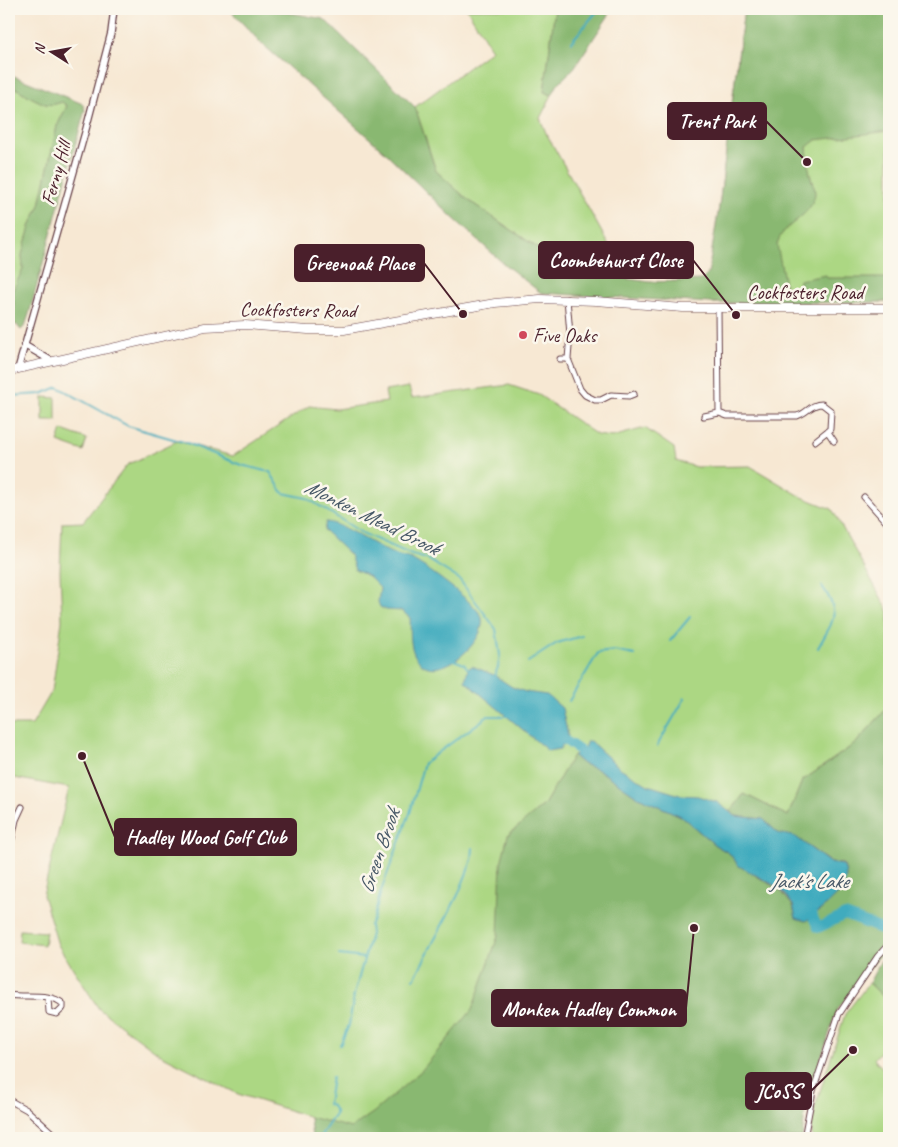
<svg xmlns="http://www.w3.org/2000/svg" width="898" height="1147" viewBox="0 0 898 1147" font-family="Caveat,sans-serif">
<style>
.green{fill:#acd783;stroke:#7b7b57}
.forest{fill:#89b871;stroke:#6a6c4e}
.water{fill:#3fabbe;stroke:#446574}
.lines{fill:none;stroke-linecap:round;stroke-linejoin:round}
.stream{stroke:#3fabbe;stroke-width:2}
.river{stroke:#3fabbe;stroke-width:10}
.minor-casing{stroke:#643d44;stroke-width:7}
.tertiary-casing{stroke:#643d44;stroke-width:8}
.primary-casing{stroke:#643d44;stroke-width:9}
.minor{stroke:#fff;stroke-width:5}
.tertiary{stroke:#fff;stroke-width:5.5}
.primary{stroke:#fff;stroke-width:8}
.poi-dot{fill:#d1495b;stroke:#fbf7ec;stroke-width:2}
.labels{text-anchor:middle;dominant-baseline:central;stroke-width:5;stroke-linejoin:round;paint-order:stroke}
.street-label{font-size:20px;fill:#4a1f2b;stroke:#fbf7ec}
.poi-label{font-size:20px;fill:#4a1f2b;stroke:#fbf7ec;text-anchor:start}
.water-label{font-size:21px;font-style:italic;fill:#465766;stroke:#fbf7ec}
.leader{fill:none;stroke:#4a1f2b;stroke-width:2}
.callout-dot{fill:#4a1f2b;stroke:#fbf7ec;stroke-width:2}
.callout{fill:#4a1f2b;stroke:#4a1f2b;stroke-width:2}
.callout-label{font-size:21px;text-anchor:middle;font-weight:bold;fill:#fff}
</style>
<rect width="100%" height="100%" fill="#fbf7ec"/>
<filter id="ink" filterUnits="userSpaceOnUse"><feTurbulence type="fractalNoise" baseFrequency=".02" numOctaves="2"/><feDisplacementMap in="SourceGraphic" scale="10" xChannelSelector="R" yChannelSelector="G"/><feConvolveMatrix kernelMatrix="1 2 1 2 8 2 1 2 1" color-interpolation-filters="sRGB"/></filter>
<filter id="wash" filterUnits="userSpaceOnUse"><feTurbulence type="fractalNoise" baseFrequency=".0096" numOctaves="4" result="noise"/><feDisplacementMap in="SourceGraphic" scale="20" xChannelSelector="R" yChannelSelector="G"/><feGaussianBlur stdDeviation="1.12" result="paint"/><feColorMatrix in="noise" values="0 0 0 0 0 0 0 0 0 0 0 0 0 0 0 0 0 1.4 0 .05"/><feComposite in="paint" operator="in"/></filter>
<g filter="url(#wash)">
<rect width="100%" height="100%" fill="#f7e8d3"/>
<!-- green -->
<path class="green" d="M467,9H555L544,92L552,95L540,118L546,133L628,279L586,271L548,255L468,200L436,171L415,107L492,50Z
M744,9H889V302L711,303L710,266L719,207Z
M9,82C14,88 35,100 43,103C49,106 56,104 62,102L67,106L57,126L40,205L31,224L22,255L23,269L9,318Z
M509,385L539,395L597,435L612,437L645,428L674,448L676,461L696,467L750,466L802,497L832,509L889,612V706L856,743L802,781L788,816L744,794L730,812L720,817L709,840L573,756L544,805L531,816L573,1138H312L310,1117L238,1094L161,1055L99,1009L58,945L43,895L69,788L9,777V725H32L52,691L62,621L60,571L62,523L83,522L127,465L177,441L233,456L309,406L336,409L387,402L385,391L409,387L412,398Z
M43,397L56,398V421H43Z
M62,430L87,439L83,451L58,442Z
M20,930L46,932L44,945L19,942Z
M869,983L889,1002V1042L883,1048L889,1055V1059L880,1052L874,1059L889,1075V1138H813L811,1127L814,1110L845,1014Z"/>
<!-- forest -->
<path class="forest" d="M229,9H268L324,19L415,107L436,171L468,200L548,255L586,271L608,276L650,282L702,280L708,274L719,207L744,9H889V131L816,140L807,147C808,156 808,166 810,174C811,180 815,187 815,193C813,218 781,223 777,245L786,289L798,288L799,280L826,275L827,278H889V302L711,303L541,293L504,264L450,215L385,152L261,43Z
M555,9H613L574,68L558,84L552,95L544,92Z
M9,74L83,104L85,110L29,314L25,326L21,330L16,324L9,329V318L14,303L10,296L23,269L22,255L25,244L31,224L40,205L57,126L67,106L62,102C56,104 49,106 43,103C35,100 14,88 9,82Z
M889,706V901L885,909L889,914V944L837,1010L806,1104L802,1138H312L310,1117L351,1128L374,1112L422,1070L472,1010L498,936L501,863L508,835L544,805L573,755L583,764L599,770L638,797L681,816L715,845L729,853L738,865L780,890L793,906L796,918L806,921C822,908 856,887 843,864L831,863L797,838L778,833L763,819L735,816L731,811L744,794L788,816L802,781L856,743Z
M881,960L889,969V1002L869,983Z"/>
<!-- water -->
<path class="water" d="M326,522C340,522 378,548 394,554C399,556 404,557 409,558C423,564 479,605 482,618C487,641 442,680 422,664C408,653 411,634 410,618L402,611L386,610L380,607L378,602L380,588L368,576L355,570L350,555L324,530Z
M472,666L494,675L512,687L526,692L547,695L562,708L568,736L560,749L548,751L465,681L468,669Z
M587,741H590L620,768L648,785L680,795L698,796L717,802L735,816L763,819L778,833L796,837L830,863L843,865C856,888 822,908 806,921L796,918L793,905L781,889L739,866L729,853L715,845L681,816L638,797L599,770L583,764L573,755L582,752Z"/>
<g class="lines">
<!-- stream -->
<path class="stream" d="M571,42L599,9
M9,396L41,394L58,387L128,426L187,443L241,465L270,472L283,493L307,498L362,533L412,555L427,559L459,579L496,629L500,655L498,667L494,677
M670,641L690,617
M818,648C833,620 842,615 822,586
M454,660L464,664L468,669
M528,662L557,643L582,636
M569,701L598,653L614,651L635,655
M657,746L685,698
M339,955L364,958
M414,979L458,895L472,860L473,848
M340,1045L349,1025L354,995L371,934L370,925L373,920L381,891L410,813L424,763L488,716H508
M319,1138L336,1113L332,1106L328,1104L332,1077"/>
<!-- river -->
<path class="river" d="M566,741L582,752
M812,915L818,928L845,915L889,932"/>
</g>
</g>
<g filter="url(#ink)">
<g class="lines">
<defs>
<path id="minor" d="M567,299L570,334L568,359L580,389L585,395L595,400H601L611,395L629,396L634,394
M718,309L719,413
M560,359H568
M704,416L719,413L727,416H797C808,413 810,404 822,404L831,411L830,429L815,441
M828,432L834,441
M864,497L889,525
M9,852L16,820L22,807
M9,995C24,998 51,992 63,1004V1008L57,1014L49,1012L48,998
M9,1100L27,1110L58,1138
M804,1138L813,1091L839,1014L878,956L889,944"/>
<path id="tertiary" d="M24,345L50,360
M18,369L86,129L111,33L114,9"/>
<path id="primary" d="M9,371L205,327L245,325L308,330H344L495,303L540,299L596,301L683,308H889"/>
</defs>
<!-- minor casing -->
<use href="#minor" class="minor-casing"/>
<!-- tertiary casing -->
<use href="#tertiary" class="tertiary-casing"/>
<!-- primary casing -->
<use href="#primary" class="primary-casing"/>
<!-- minor -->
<use href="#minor" class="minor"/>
<!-- tertiary -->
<use href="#tertiary" class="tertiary"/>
<!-- primary -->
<use href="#primary" class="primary"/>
</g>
</g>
<!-- markers -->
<circle class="poi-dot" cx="523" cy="335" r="5"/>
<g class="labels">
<!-- street labels -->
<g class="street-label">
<text transform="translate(56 173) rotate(-74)">Ferny Hill</text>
<text x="805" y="292">Cockfosters Road</text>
<text transform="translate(298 310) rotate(1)">Cockfosters Road</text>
</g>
<!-- poi labels -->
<g class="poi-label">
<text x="533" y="335">Five Oaks</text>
</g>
<!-- water labels -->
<g class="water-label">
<text transform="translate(372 517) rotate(26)">Monken Mead Brook</text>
<text transform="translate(379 851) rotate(-71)">Green Brook</text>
<text x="809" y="881">Jack's Lake</text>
</g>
</g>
<!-- callouts -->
<path class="leader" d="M807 162L766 121M736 315L693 260M463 314L424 263M82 756L115 837M694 928L686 1008M853 1050L811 1091"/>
<g class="callout-dot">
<circle cx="807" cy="162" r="5"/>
<circle cx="736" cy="315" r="5"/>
<circle cx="463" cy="314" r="5"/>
<circle cx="82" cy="756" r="5"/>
<circle cx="694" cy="928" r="5"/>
<circle cx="853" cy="1050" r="5"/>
</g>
<g class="callout">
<rect x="668" y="103" width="98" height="36" rx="5"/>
<rect x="539" y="242" width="154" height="36" rx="5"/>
<rect x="295" y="245" width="129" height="36" rx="5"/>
<rect x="115" y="819" width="181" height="36" rx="5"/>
<rect x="492" y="990" width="194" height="36" rx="5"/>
<rect x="746" y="1073" width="65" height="36" rx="5"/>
</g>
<g class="callout-label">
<text x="717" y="128">Trent Park</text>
<text x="616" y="267">Coombehurst Close</text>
<text x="360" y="270">Greenoak Place</text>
<text x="206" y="844">Hadley Wood Golf Club</text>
<text x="589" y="1016">Monken Hadley Common</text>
<text x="778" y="1098">JCoSS</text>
</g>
<!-- margin -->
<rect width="898" height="1147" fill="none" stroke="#fbf7ec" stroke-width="30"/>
<!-- north arrow -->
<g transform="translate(52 52) rotate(281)" stroke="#fbf7ec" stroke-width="4" paint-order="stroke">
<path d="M0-4L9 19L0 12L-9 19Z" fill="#4a1f2b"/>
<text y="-8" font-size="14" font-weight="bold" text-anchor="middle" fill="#4a1f2b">N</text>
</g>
</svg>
